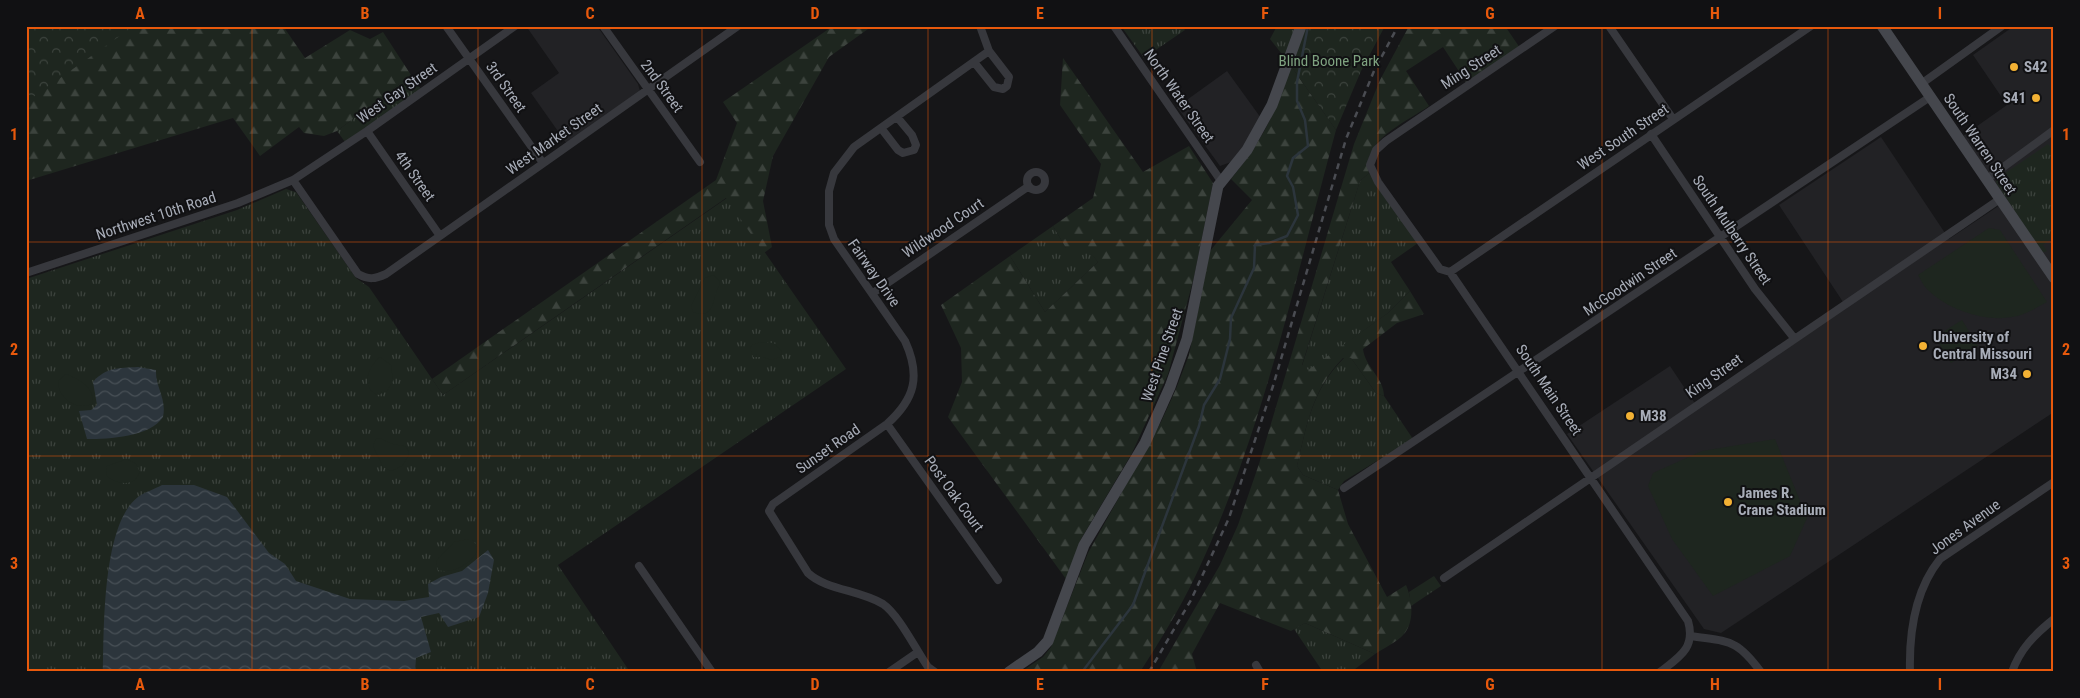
<svg xmlns="http://www.w3.org/2000/svg" width="2080" height="698" viewBox="0 0 2080 698" font-family="'Roboto Condensed',sans-serif">
<style>
.built{fill:#222225}
.grass{fill:url(#grass-tufts)}
.forest{fill:url(#forest-firs)}
.park{fill:url(#park-crowns)}
.pitch{fill:#1e261f}
.water{fill:url(#water-waves)}
.lines{fill:none;stroke-linecap:round;stroke-linejoin:round}
.stream{stroke:#2c353c;stroke-width:2.5}
.street{stroke:#37383d;stroke-width:8}
.secondary{stroke:#45474d;stroke-width:11}
.rail{stroke:#4a4c52;stroke-width:2.5;stroke-dasharray:6 5;stroke-linecap:butt}
.grid{fill:none;stroke:#e8590c;stroke-width:1;stroke-opacity:0.55}
.poi-dot{fill:#f2b134;stroke:#111113;stroke-width:2}
.labels{text-anchor:middle;dominant-baseline:central;stroke-width:4;stroke-linejoin:round;paint-order:stroke}
.park-label{font-size:15px;fill:#7fa381;stroke:#111113}
.street-label{font-size:15px;fill:#a8adb8;stroke:#111113}
.poi-label{font-size:15px;font-weight:bold;fill:#a8adb8;stroke:#111113;text-anchor:start}
.neatline{fill:none;stroke:#e8590c;stroke-width:2}
.grid-label{font-size:16px;text-anchor:middle;font-weight:bold;fill:#e8590c}
</style>
<defs>
<pattern id="grass-tufts" width="24" height="20" patternUnits="userSpaceOnUse" patternTransform="scale(1.25)"><rect width="24" height="20" fill="#1e261f"/><path d="M3 7l-1-3M5 7V3M7 7l1-3M15 17l-1-3M17 17v-4M19 17l1-3" fill="none" stroke="#3c433d"/></pattern>
<pattern id="forest-firs" width="22" height="20" patternUnits="userSpaceOnUse" patternTransform="scale(1.25)"><rect width="22" height="20" fill="#1e261f"/><path d="M5 1l3.5 6h-7zM16 11l3.5 6h-7z" fill="#3c433d"/></pattern>
<pattern id="park-crowns" width="20" height="18" patternUnits="userSpaceOnUse" patternTransform="scale(1.25)"><rect width="20" height="18" fill="#1e261f"/><path d="M2 6a3 3 0 1 1 6 0M12 15a3 3 0 1 1 6 0" fill="none" stroke="#3c433d"/></pattern>
<pattern id="water-waves" width="16" height="10" patternUnits="userSpaceOnUse" patternTransform="scale(1.25)"><rect width="16" height="10" fill="#2c353c"/><path d="M0 5q4-4 8 0t8 0" fill="none" stroke="#485056"/></pattern>
</defs>
<rect width="100%" height="100%" fill="#161618"/>
<!-- built -->
<path class="built" d="M526,26H597L638,84L640,91L567,144L531,93L559,73Z
M2014,26H2054V412L1721,633L1704,629L1567,434L1670,366L1698,408L1847,308L1779,205L1881,137L1949,239L2006,201L1963,136L2007,105L1973,55Z
M1227,71L1261,118L1248,143L1231,162L1220,166L1177,107Z"/>
<!-- grass -->
<path class="grass" d="M1121,26H1182L1185,30L1144,58Z
M1277,26H1297L1285,58L1270,39Z
M411,75L421,89L345,142L337,131Z
M2048,144L2054,152V236L2043,245L2047,251L2045,252H2041L1996,182L1998,178Z
M1369,173L1418,243L1391,262L1410,291L1388,313L1308,371L1302,366L1360,181Z
M286,189L296,192L356,278L369,287L443,395L727,198L846,369L558,565L630,672H26V279L237,210Z
M1053,226L1066,248H1087L1098,262L1045,312L1010,256Z
M1344,358H1351L1376,393L1384,396L1413,439L1344,481L1338,490L1303,475L1297,466C1307,424 1312,390 1344,358Z
M1434,576L1441,586L1411,606L1409,592Z
M1305,623L1375,654L1351,672H1323L1294,629Z"/>
<!-- forest -->
<path class="forest" d="M26,26H283L305,58L350,30L370,39L383,32L411,75L337,131L324,136L304,133L299,127L260,156L233,118L26,181Z
M833,26H866L868,29L829,57L773,156L763,201L772,247L764,253L726,198L443,395L432,379L716,180L737,123L723,102Z
M1409,26H1505L1520,48L1466,82L1443,47L1406,71L1429,106C1408,121 1360,141 1369,173L1360,181L1302,365L1308,370L1388,313L1410,291L1424,314L1397,323L1363,349C1365,367 1384,378 1384,396L1376,393L1351,358H1343C1312,390 1307,424 1297,466L1303,475L1338,490L1348,524L1387,597L1406,585C1412,599 1415,621 1404,634C1397,642 1384,648 1375,654L1305,623L1291,631L1220,603L1192,654L1197,672H1158L1220,565L1238,525L1259,464L1354,144L1380,80Z
M1063,58L1143,172L1189,146L1213,183L1194,277L1168,374L1132,453L1081,539L1066,579L948,417L962,382L961,348L941,305L1010,256L1045,312L1098,262L1086,248H1066L1053,226L1093,198L1101,164L1060,105Z
M1291,66L1336,130C1296,277 1261,439 1195,577C1179,610 1160,641 1140,672H1021L1043,657L1051,647L1088,553L1161,422L1176,389L1189,355L1210,251L1252,200L1231,179C1261,143 1277,111 1291,66Z"/>
<!-- park -->
<path class="park" d="M26,26H134L26,102Z
M1304,26H1385L1361,71L1336,130L1291,66Z"/>
<!-- pitch -->
<path class="pitch" d="M1989,228L2000,230L2047,302C2036,308 2025,315 2012,317C1985,322 1949,310 1929,291C1924,287 1921,280 1918,275Z
M713,275L720,281C720,286 717,288 716,293C712,305 712,319 693,312L691,306L705,278Z
M1962,320L1978,346L1951,363L1935,337Z
M761,342L774,343L782,352L780,357L771,360L763,357H753L750,348L752,345Z
M380,357L391,365L393,381L387,391L378,395C360,388 368,366 380,357Z
M66,374C79,379 96,388 92,404C76,411 58,398 58,381Z
M380,438C384,440 389,443 393,444C402,447 408,443 409,455L402,466L391,471L383,467L373,446L376,439Z
M1775,439L1807,518L1790,556L1713,596L1672,539L1648,486L1653,473L1702,451Z
M127,459L136,464L140,472L135,480C127,486 112,482 106,475L107,466Z
M469,539H472L478,548C475,562 452,575 438,570L436,561L454,542Z"/>
<!-- water -->
<path class="water" d="M138,367L156,370C155,387 167,398 163,417C150,437 109,439 87,439L79,411L91,410L97,405L93,382C106,367 119,368 138,367Z
M162,485H194L227,497L269,553L285,564L296,581L350,599L404,601L429,597L428,584L441,577L462,571L488,550L494,560L488,593L479,617L448,627L439,613L421,617L431,652L416,658L415,672H103C104,630 102,524 138,497C145,492 155,489 162,485Z"/>
<g class="lines">
<!-- stream -->
<path class="stream" d="M1082,672L1133,605L1199,426L1204,405L1220,379L1230,339L1231,318L1254,268L1255,245L1269,243L1287,236L1298,215L1293,187L1287,176L1293,158L1308,146L1305,120L1297,101V82L1308,26"/>
<!-- street -->
<path class="street" d="M446,26L543,163
M603,26L700,162
M1114,26L1221,181
M1555,26L1386,141L1376,150L1370,165L1378,182L1440,269L1450,272L1688,621C1696,648 1679,657 1660,672
M1609,26L1673,119
M974,62L994,87L1003,89L1007,86L1009,77L989,51L980,26
M1921,84L2002,26
M881,128L898,150L903,153L914,150L916,145L912,135L897,117
M367,131L440,236
M1651,134L1755,289L1794,338
M1027 181a9 9 0 1 1 18 0a9 9 0 1 1-18 0Z
M1987,179L2054,130
M293,180L358,274C369,280 375,279 386,274L738,26
M1450,272L1811,26
M26,273L238,203L293,180L367,131L515,26
M873,293L1029,186
M887,424L998,580
M1344,488L1930,97
M639,566L712,672
M1444,578L2000,199
M1691,636C1729,642 1736,638 1761,672
M1256,665L1260,672
M889,672L918,652
M935,672L928,667C916,650 899,615 883,604C860,590 826,590 808,573L769,511L773,504L887,424C915,399 921,376 905,341L834,239L829,225V191L834,173L854,147L989,51
M1910,672C1909,634 1915,590 1940,559L2054,482
M2012,672C2020,649 2035,634 2054,619"/>
<!-- secondary -->
<path class="secondary" d="M1882,26L2054,278
M1009,672L1038,652L1048,641L1084,545L1145,443L1170,387L1187,339L1218,186L1247,150L1272,105L1301,26"/>
<!-- rail -->
<path class="rail" d="M1149,672L1191,600L1229,518L1273,386L1346,139L1374,71L1398,26"/>
</g>
<!-- grid -->
<path class="grid" d="M252,26V672M478,26V672M702,26V672M928,26V672M1152,26V672M1378,26V672M1602,26V672M1828,26V672M26,242H2054M26,456H2054"/>
<!-- markers -->
<g class="poi-dot">
<circle cx="2014" cy="67" r="5"/>
<circle cx="2036" cy="98" r="5"/>
<circle cx="1923" cy="346" r="5"/>
<circle cx="2027" cy="374" r="5"/>
<circle cx="1630" cy="416" r="5"/>
<circle cx="1728" cy="502" r="5"/>
</g>
<g class="labels">
<!-- park labels -->
<g class="park-label">
<text x="1329" y="61">Blind Boone Park</text>
</g>
<!-- street labels -->
<g class="street-label">
<text transform="translate(1471 67) rotate(-33)">Ming Street</text>
<text transform="translate(662 86) rotate(54)">2nd Street</text>
<text transform="translate(506 87) rotate(55)">3rd Street</text>
<text transform="translate(397 93) rotate(-35)">West Gay Street</text>
<text transform="translate(1179 96) rotate(55)">North Water Street</text>
<text transform="translate(1623 137) rotate(-34)">West South Street</text>
<text transform="translate(554 139) rotate(-35)">West Market Street</text>
<text transform="translate(1980 144) rotate(56)">South Warren Street</text>
<text transform="translate(415 176) rotate(55)">4th Street</text>
<text transform="translate(156 216) rotate(-18)">Northwest 10th Road</text>
<text transform="translate(943 228) rotate(-34)">Wildwood Court</text>
<text transform="translate(1732 230) rotate(56)">South Mulberry Street</text>
<text transform="translate(874 273) rotate(55)">Fairway Drive</text>
<text transform="translate(1630 282) rotate(-34)">McGoodwin Street</text>
<text transform="translate(1162 355) rotate(-71)">West Pine Street</text>
<text transform="translate(1714 376) rotate(-35)">King Street</text>
<text transform="translate(1549 390) rotate(56)">South Main Street</text>
<text transform="translate(828 449) rotate(-35)">Sunset Road</text>
<text transform="translate(954 494) rotate(54)">Post Oak Court</text>
<text transform="translate(1965 527) rotate(-36)">Jones Avenue</text>
</g>
<!-- poi labels -->
<g class="poi-label">
<text x="2024" y="67">S42</text>
<text x="2026" y="98" text-anchor="end">S41</text>
<text x="1933" y="337">University of<tspan x="1933" dy="17">Central Missouri</tspan></text>
<text x="2017" y="374" text-anchor="end">M34</text>
<text x="1640" y="416">M38</text>
<text x="1738" y="493">James R.<tspan x="1738" dy="17">Crane Stadium</tspan></text>
</g>
</g>
<!-- border -->
<rect width="2080" height="698" fill="none" stroke="#111113" stroke-width="55"/>
<rect x="28" y="28" width="2024" height="642" class="neatline"/>
<g class="grid-label">
<text x="140" y="19">A</text>
<text x="365" y="19">B</text>
<text x="590" y="19">C</text>
<text x="815" y="19">D</text>
<text x="1040" y="19">E</text>
<text x="1265" y="19">F</text>
<text x="1490" y="19">G</text>
<text x="1715" y="19">H</text>
<text x="1940" y="19">I</text>
<text x="14" y="140">1</text>
<text x="2066" y="140">1</text>
<text x="14" y="355">2</text>
<text x="2066" y="355">2</text>
<text x="14" y="569">3</text>
<text x="2066" y="569">3</text>
<text x="140" y="690">A</text>
<text x="365" y="690">B</text>
<text x="590" y="690">C</text>
<text x="815" y="690">D</text>
<text x="1040" y="690">E</text>
<text x="1265" y="690">F</text>
<text x="1490" y="690">G</text>
<text x="1715" y="690">H</text>
<text x="1940" y="690">I</text>
</g>
</svg>
